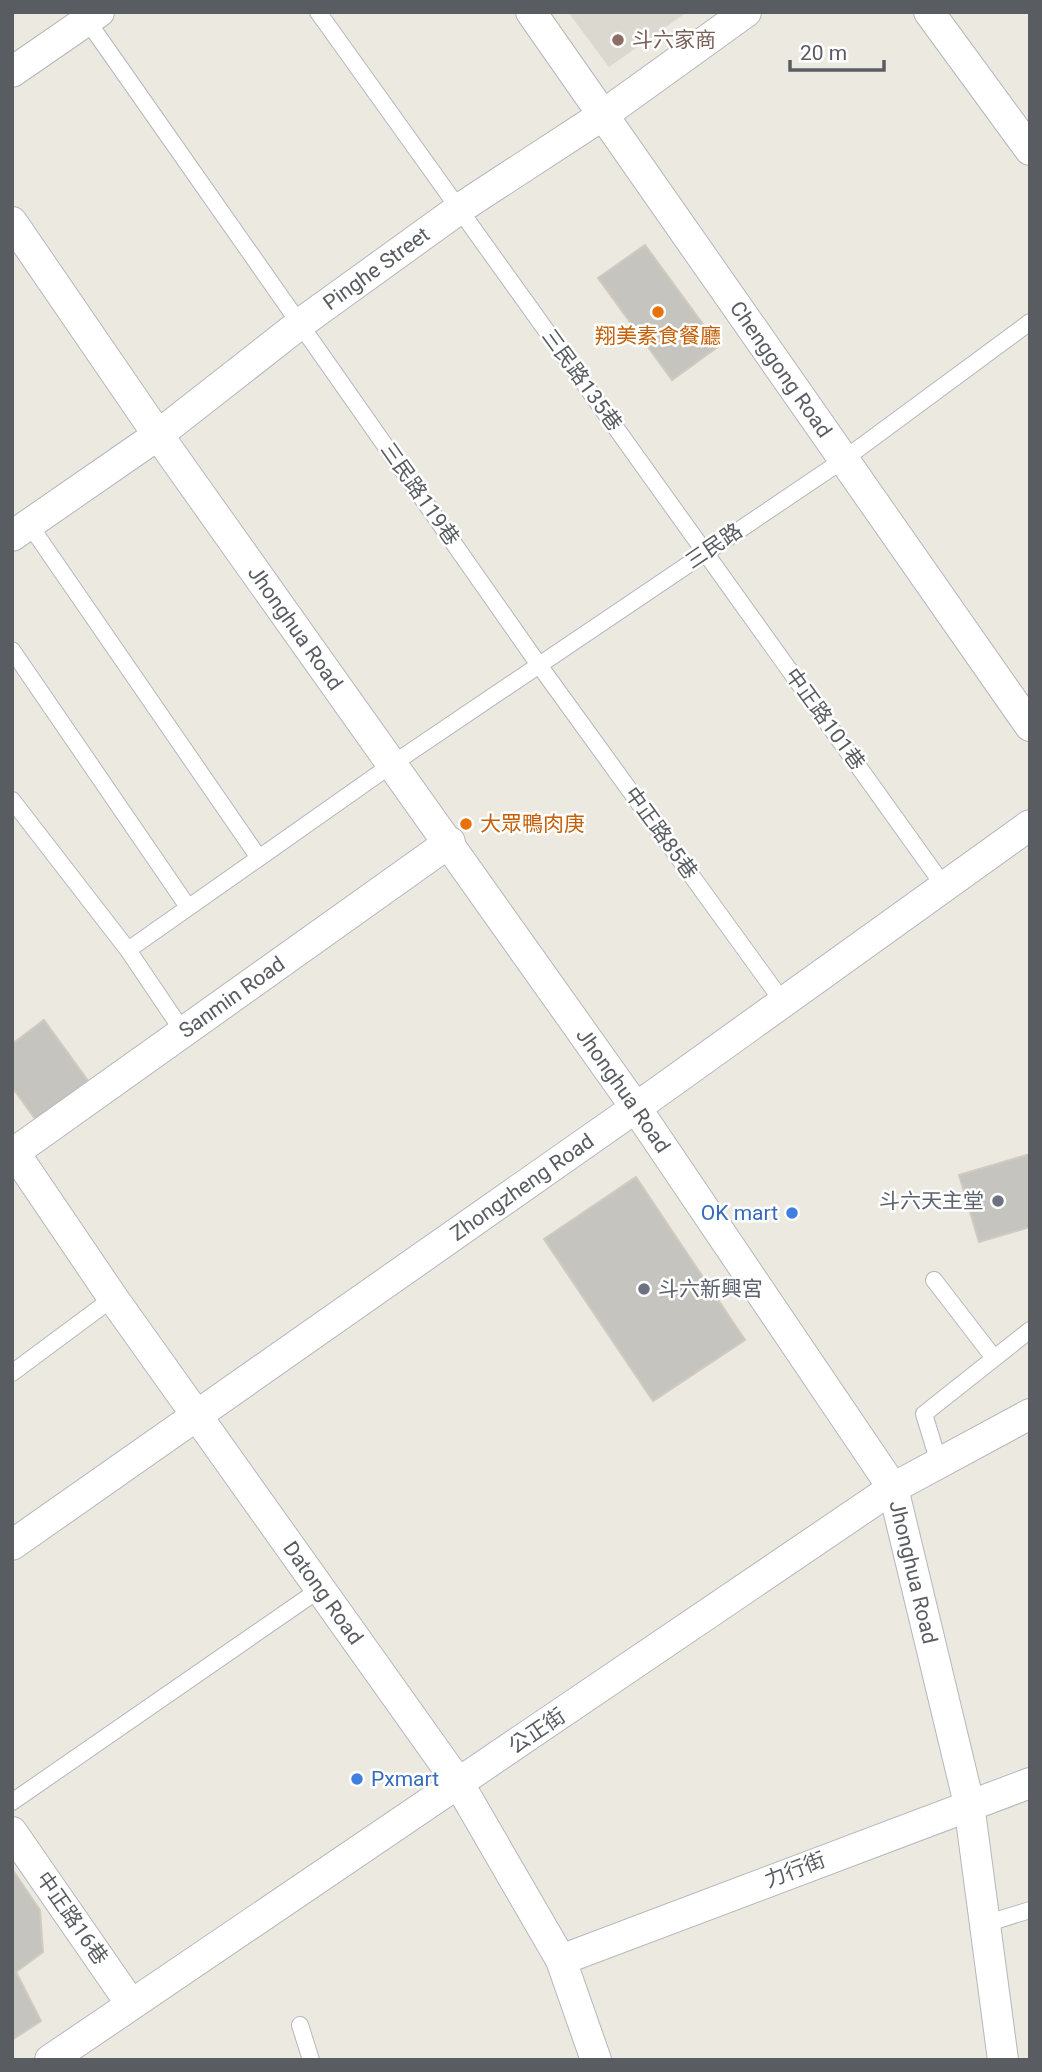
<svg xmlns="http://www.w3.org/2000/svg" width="1042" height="2072" viewBox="0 0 1042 2072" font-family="Roboto,'Noto Sans TC',sans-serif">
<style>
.education{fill:#dbd8cf}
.building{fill:#c6c4be;stroke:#d0cbc0;stroke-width:2}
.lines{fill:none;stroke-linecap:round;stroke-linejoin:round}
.service-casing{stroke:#b4b7bb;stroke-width:18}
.minor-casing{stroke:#b4b7bb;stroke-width:32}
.service{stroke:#fff;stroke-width:16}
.minor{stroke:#fff;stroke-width:30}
.education-dot{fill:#8d6e63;stroke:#fff;stroke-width:2.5}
.food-dot{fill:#e8710a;stroke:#fff;stroke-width:2.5}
.worship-dot{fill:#6b7280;stroke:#fff;stroke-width:2.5}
.shop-dot{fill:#3f7fe0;stroke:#fff;stroke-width:2.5}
.labels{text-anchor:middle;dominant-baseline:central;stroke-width:5;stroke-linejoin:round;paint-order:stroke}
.education-label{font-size:21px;fill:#785e54;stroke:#fff;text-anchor:start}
.street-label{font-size:21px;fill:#595d61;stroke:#fff}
.food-label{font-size:21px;fill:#c56008;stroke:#fff}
.worship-label{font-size:21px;fill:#5b616d;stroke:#fff;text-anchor:end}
.shop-label{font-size:21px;fill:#366cbe;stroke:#fff;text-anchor:end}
</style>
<rect width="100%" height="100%" fill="#ece9e1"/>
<!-- education -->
<path class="education" d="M568,12H687L609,67Z"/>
<!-- building -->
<path class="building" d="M645,245L719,346L672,380L598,278Z
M44,1020L89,1082L36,1120L12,1087V1044Z
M1030,1154V1227L979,1242L959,1175Z
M636,1177L745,1340L653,1401L544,1239Z
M12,1869L40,1910L43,1952L16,1972L41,2021L12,2040Z"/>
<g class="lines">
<defs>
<path id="service" d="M318,12L944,886
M84,16L539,665L783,1002
M29,524L259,858
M12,650L188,907
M12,800L128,950L184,1033
M128,950L394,763L843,460L1030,322
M934,1280L994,1358
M12,1373L113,1298
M939,1463L924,1414L1030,1330
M12,1802L320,1589
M985,1924L1030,1910
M300,2025L311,2060"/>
<g id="minor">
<path id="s1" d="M531,12L1030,726"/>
<path d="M929,12L1030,150"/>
<path d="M12,72L99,12"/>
<path id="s2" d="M12,222L158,435L636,1108L893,1488L969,1804L1003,2060"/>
<path id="s3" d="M12,536L158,435L301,323L459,209L603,115L746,12"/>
<path id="s4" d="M12,1149L113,1298L459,1784L561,1960L596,2060"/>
<path id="s5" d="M12,1154L450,842"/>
<path id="s6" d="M12,1545L658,1092L1030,825"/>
<path d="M12,1832L131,2004"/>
<path d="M561,1960L1030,1783"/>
<path d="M50,2060L893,1488L1030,1414"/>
</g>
</defs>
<!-- service casing -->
<use href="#service" class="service-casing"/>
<!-- minor casing -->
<use href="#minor" class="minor-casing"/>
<!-- service -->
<use href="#service" class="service"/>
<!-- minor -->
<use href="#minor" class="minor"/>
</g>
<!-- markers -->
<circle class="education-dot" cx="618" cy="40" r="7"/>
<g class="food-dot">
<circle cx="658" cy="312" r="7"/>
<circle cx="466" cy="824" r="7"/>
</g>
<g class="worship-dot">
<circle cx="998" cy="1201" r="7"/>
<circle cx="644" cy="1289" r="7"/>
</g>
<g class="shop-dot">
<circle cx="792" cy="1213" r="7"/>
<circle cx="357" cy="1779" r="7"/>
</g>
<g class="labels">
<!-- education labels -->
<g class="education-label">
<text x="632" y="40">斗六家商</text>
</g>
<!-- street labels -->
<g class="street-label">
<text stroke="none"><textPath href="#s3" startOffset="452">Pinghe Street</textPath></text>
<text stroke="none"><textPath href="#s1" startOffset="436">Chenggong Road</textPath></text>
<text transform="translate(582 380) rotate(54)">三民路135巷</text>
<text transform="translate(420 494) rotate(55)">三民路119巷</text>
<text transform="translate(714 546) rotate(-34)">三民路</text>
<text stroke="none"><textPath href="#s2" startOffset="495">Jhonghua Road</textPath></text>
<text transform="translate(825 719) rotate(54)">中正路101巷</text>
<text transform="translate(661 833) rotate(54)">中正路85巷</text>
<text stroke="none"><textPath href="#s5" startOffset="270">Sanmin Road</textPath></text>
<text stroke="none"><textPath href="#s2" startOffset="1062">Jhonghua Road</textPath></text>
<text stroke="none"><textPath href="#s6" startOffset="623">Zhongzheng Road</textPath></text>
<text stroke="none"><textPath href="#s2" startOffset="1629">Jhonghua Road</textPath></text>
<text stroke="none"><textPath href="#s4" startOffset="542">Datong Road</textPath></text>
<text transform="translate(537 1731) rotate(-34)">公正街</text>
<text transform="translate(795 1870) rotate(-21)">力行街</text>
<text transform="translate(72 1918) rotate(55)">中正路16巷</text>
</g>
<!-- food labels -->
<g class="food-label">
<text x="658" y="336">翔美素食餐廳</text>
<text x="480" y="824" text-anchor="start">大眾鴨肉庚</text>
</g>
<!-- worship labels -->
<g class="worship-label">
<text x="984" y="1201">斗六天主堂</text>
<text x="658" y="1289" text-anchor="start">斗六新興宮</text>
</g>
<!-- shop labels -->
<g class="shop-label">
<text x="778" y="1213">OK mart</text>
<text x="371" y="1779" text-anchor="start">Pxmart</text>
</g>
</g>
<!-- border -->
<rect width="1042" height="2072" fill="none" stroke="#595d61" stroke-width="28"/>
<!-- scale -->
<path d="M790 60v10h94v-10" fill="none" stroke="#595d61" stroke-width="3.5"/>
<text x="800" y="60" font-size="21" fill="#595d61" stroke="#ffffff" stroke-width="5" paint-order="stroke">20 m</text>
</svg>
